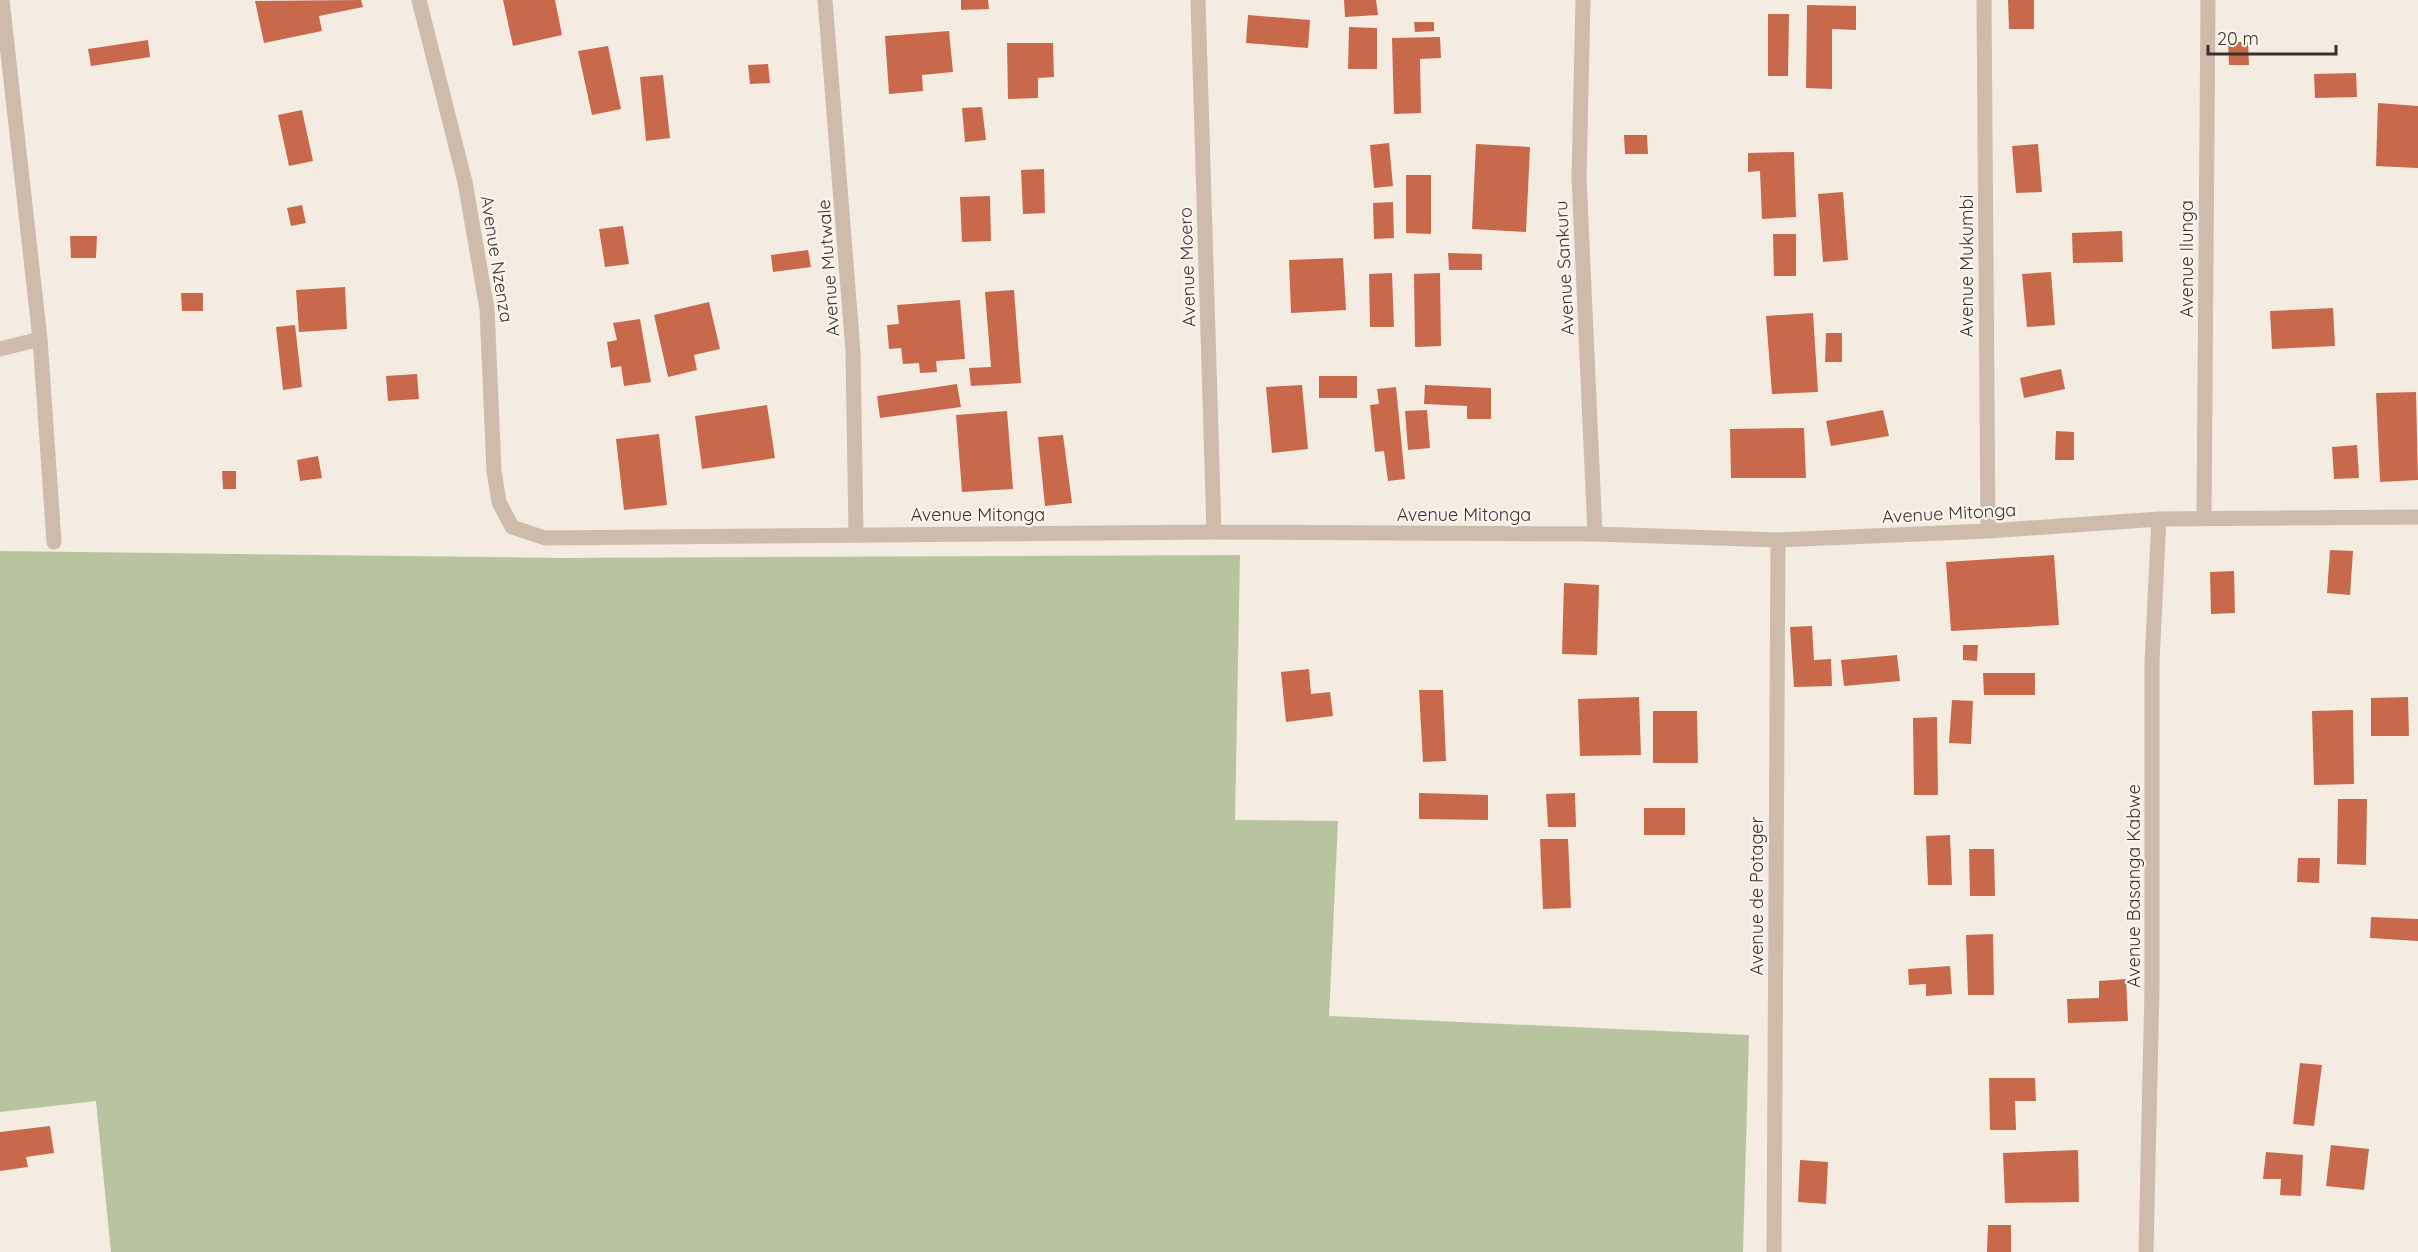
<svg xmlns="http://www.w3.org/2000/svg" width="2418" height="1252" viewBox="0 0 2418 1252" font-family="Quicksand,sans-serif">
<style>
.green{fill:#b8c4a0}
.building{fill:#c8694b}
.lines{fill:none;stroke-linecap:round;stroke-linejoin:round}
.street{stroke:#cdbbac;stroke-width:15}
.labels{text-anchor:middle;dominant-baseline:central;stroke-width:4.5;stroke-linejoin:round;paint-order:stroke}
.street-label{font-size:18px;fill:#3b302b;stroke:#fbf5ee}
</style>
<rect width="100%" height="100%" fill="#f4ebe1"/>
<!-- green -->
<path class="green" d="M0,551L561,558L1240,555L1235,820L1338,821L1329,1016L1749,1035L1743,1252H111L96,1101L0,1112Z"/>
<!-- building -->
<path class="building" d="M361,0L363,7L319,16L322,31L264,43L255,1Z
M503,0H555L562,35L513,46Z
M961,0H988L989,9L961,10Z
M1344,0H1376L1378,15L1345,17Z
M2008,0H2034V29H2009Z
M1807,5L1856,6V30L1832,29V89L1806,88Z
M1768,14H1789L1788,76H1768Z
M1248,15L1310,20L1308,48L1246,43Z
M1414,22H1434V31L1415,32Z
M1349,27L1377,28V69H1348Z
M949,31L953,72L922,75L923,91L889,94L885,36Z
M1440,37L1441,58L1420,59L1421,113L1394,114L1392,38Z
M148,40L150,57L91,66L88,49Z
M2228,42H2248L2249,65H2229Z
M1007,43H1053L1054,77L1038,78V98L1008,99Z
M608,46L621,109L592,115L578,51Z
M768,64L770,83L750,84L748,65Z
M2356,73L2357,97L2315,98L2314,74Z
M663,75L670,138L646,141L640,77Z
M2378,103L2418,106V168L2376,166Z
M982,107L986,140L965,142L962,108Z
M302,110L313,161L289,166L278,115Z
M1624,135H1647L1648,154H1625Z
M1389,143L1393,186L1374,188L1370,145Z
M1476,144L1530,147L1526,232L1472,229Z
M2038,144L2042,192L2016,193L2012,146Z
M1794,152L1796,217L1762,219L1760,171L1748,172V153Z
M1044,169L1045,213L1023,214L1021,170Z
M1406,175H1431V234L1406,233Z
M1843,192L1848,260L1823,262L1818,194Z
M990,196L991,241L962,242L960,197Z
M1393,202L1394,238L1374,239L1373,203Z
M302,205L306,223L291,226L287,208Z
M623,226L629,264L605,267L599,229Z
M2122,231L2123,262L2073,263L2072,233Z
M1773,234H1796V276H1774Z
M70,236H97L96,258H71Z
M808,250L811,267L773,272L771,255Z
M1448,253L1482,254V270H1449Z
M1343,258L1346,310L1291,313L1289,260Z
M2051,272L2055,325L2027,327L2022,274Z
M1392,273L1394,327H1370L1369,274Z
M1440,273L1441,346L1415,347L1414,274Z
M345,287L347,329L299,332L296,290Z
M1014,290L1021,383L971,386L969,368L991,367L985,292Z
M181,293H203V311H182Z
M960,300L965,359L936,361L937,372L920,373L919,363L903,364L901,348L889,349L887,325L899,324L897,305Z
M709,302L720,349L694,355L697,370L668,377L654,315Z
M2333,308L2335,346L2272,349L2270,311Z
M1813,313L1818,392L1772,394L1766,316Z
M640,319L651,382L624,386L621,366L611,368L607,342L617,340L613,323Z
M295,325L302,387L283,390L276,327Z
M1826,333H1842V362H1825Z
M2061,369L2065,389L2024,398L2020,378Z
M417,374L419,399L388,401L386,376Z
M1319,376H1357V398H1319Z
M957,384L961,407L880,418L877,396Z
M1302,385L1308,449L1272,453L1266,387Z
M1425,385L1491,388V419H1467V406L1424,404Z
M1396,387L1405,479L1388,481L1384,451L1375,452L1370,405L1379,404L1377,389Z
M2416,392L2418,480L2380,482L2376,393Z
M767,405L775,458L702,469L695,416Z
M1427,410L1430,448L1408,450L1405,411Z
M1883,410L1889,436L1831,446L1826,421Z
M1007,411L1013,489L962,492L956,415Z
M1804,428L1806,478H1731L1730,429Z
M2056,431L2074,432V460H2055Z
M659,434L667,505L624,510L616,439Z
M1063,435L1072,503L1045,506L1038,437Z
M2357,445L2359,478L2334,479L2332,447Z
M318,456L322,478L300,481L297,460Z
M222,471H236V489H223Z
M2330,550L2353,551L2350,595L2327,593Z
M2054,555L2059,625L1951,631L1946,562Z
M2234,571L2235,613L2211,614L2210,572Z
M1564,583L1599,585L1597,655L1562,654Z
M1812,626L1814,660L1831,659L1832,686L1794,687L1790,627Z
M1963,645H1978L1977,661L1963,660Z
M1897,655L1900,681L1844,686L1841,660Z
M1309,669L1311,694L1330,692L1333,716L1286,722L1281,672Z
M1983,673H2035V695H1984Z
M1419,690H1443L1446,761L1423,762Z
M1639,697L1641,755L1580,756L1578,699Z
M2408,697L2409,736H2371V698Z
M1952,700L1973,701L1971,744L1949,743Z
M2353,710L2354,784L2314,785L2312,711Z
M1653,711H1697L1698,763H1653Z
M1937,717L1938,795H1914L1913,718Z
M1419,793L1488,795V820L1419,819Z
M1575,793L1576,827H1548L1546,794Z
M2338,799H2367L2366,865L2337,864Z
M1644,808H1685V835H1644Z
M1950,835L1952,885H1928L1926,836Z
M1540,839H1568L1571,908L1543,909Z
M1969,849H1994L1995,896H1970Z
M2298,858H2320L2319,883L2297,882Z
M2371,917L2418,919V941L2370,938Z
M1993,934L1994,995H1968L1966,935Z
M1950,966L1952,994L1926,996V984L1909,985L1908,969Z
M2126,979L2128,1021L2068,1023L2067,999L2099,998V981Z
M2300,1063L2322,1065L2314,1126L2293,1124Z
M1989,1078H2035L2036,1101H2015L2016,1130H1990Z
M50,1126L54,1153L26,1157L28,1167L0,1171V1132Z
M2331,1145L2369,1149L2364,1190L2326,1186Z
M2078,1150L2079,1202L2005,1203L2003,1153Z
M2266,1152L2303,1155L2301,1196L2280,1195L2281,1179H2263Z
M1800,1160L1828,1162L1826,1204L1798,1202Z
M1988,1225H2011V1252H1987Z"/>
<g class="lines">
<!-- street -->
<path class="street" d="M2,0L40,339L54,542
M419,0L465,182L487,309L494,471L499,502L512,527L545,538L1214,532L1595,534L1778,540L1988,531L2159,519L2418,517
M825,0L853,351L856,535
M1198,0L1214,532
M1583,0L1579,177L1595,534
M1984,0L1988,531
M0,349L40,339
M2204,518L2208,0
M1774,1252L1778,540
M2146,1252L2152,988V661L2159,519"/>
</g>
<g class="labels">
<!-- street labels -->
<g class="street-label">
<text transform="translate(497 259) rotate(81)">Avenue Nzenza</text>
<text transform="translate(2186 259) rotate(-90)">Avenue Ilunga</text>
<text transform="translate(1966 266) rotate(-90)">Avenue Mukumbi</text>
<text transform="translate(1187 267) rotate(-92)">Avenue Moero</text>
<text transform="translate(828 268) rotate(-94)">Avenue Mutwale</text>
<text transform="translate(1564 268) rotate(-93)">Avenue Sankuru</text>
<text transform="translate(1949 513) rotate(-3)">Avenue Mitonga</text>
<text x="978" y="514">Avenue Mitonga</text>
<text x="1464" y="514">Avenue Mitonga</text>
<text transform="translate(2133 886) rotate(-90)">Avenue Basanga Kabwe</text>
<text transform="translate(1756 896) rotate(-90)">Avenue de Potager</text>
</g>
</g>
<!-- scale -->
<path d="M2208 45v9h128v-9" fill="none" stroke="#3b302b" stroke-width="3"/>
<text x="2217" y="45" font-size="18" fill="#3b302b" stroke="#fbf5ee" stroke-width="4.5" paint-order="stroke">20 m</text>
</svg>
